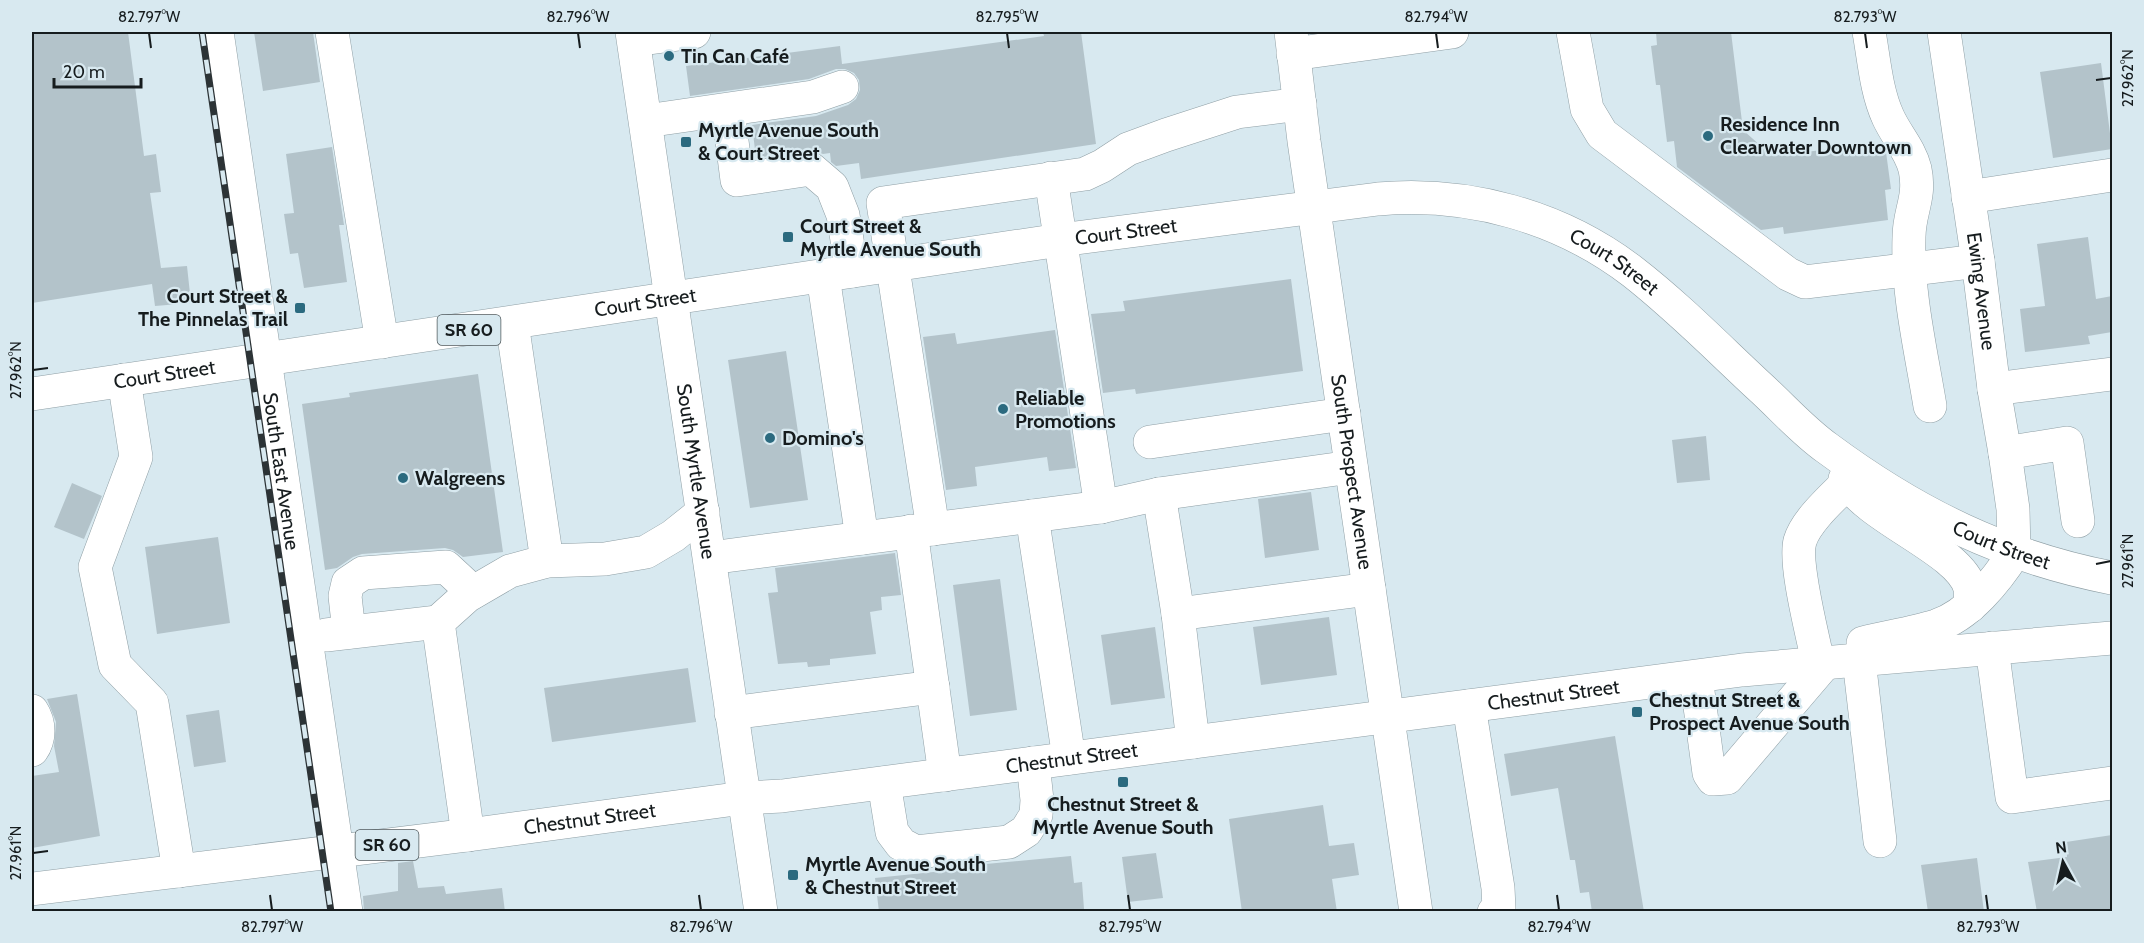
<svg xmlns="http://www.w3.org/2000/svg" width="2144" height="943" viewBox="0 0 2144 943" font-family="Cabin,sans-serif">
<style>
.building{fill:#b3c3ca}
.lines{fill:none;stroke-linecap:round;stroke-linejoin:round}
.minor-casing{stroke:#8f9fa5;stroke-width:34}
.major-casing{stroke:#8f9fa5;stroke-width:34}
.minor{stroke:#fff;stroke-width:33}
.major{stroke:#fff;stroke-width:33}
.rail-casing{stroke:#2c3336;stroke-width:7}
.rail{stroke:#d8e9f0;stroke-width:4.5;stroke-dasharray:14;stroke-linecap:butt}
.ticks{fill:none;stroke:#161c1e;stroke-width:2}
.poi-dot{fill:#2b6a7f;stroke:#d8e9f0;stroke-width:2}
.labels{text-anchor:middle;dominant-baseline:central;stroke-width:4.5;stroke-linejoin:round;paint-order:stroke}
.shield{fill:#d8e9f0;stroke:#505a5d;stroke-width:1.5}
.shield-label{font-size:18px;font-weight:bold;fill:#161c1e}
.poi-label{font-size:20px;font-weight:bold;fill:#161c1e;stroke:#d8e9f0;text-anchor:start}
.street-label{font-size:20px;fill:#161c1e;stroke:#d8e9f0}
.neatline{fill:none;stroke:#161c1e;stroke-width:2}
.ticks-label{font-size:15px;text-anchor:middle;fill:#161c1e}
</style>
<rect width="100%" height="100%" fill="#d8e9f0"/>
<!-- building -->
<path class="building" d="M32,32H128L144,156L156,154L161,192L150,193L161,268L187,266L191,303L155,306L152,284L32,303Z
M254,32H313L320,82L263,91Z
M1043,32H1081L1096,144L861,179L859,163L836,166L831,162L830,153L823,154L816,151L808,150L756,158L752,125L816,116L848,105L856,99L860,90L859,80L854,73L845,69H836L809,79L690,96L686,66L840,46L842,64L1044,36Z
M1656,32H1731L1743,130L1772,156L1881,143L1886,152L1891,189L1885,190L1888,220L1784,234L1783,227L1761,230L1677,167L1674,141L1667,142L1660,85H1656L1651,46L1657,45Z
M2101,63L2112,149L2053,158L2040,72Z
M332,147L344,225H339L347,282L304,288L298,253L290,254L284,214L294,213L286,154Z
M2088,237L2096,299L2112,296V332L2088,336L2090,344L2025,352L2020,309L2045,306L2037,244Z
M1291,279L1303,371L1136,394L1135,389L1103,393L1091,314L1125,311L1123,301Z
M1055,330L1076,468L1049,471L1047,457L975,467L977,486L946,490L923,337L955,333L957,344Z
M786,351L808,500L750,508L728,360Z
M478,374L503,552L463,557L453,550L445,548L362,554L353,557L337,568L325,570L302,404L350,397L349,393Z
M1706,436L1710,480L1677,483L1672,440Z
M72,483L102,496L84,539L54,527Z
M1311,492L1319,550L1265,558L1258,499Z
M218,537L230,623L157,634L145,547Z
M895,553L901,595L881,597L882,610L870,612L876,654L830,659V665L808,667L807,662L778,664L768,593L778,592L775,568Z
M1000,579L1017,710L970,716L953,585Z
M1329,617L1337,675L1261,685L1253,627Z
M1155,627L1165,698L1111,705L1101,635Z
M688,668L696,722L552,742L544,688Z
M77,694L100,836L32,848V776L59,772L54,746L56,722L47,699Z
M219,710L226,762L194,767L186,715Z
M1615,736L1644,912H1592L1589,892L1580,893L1575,860H1570L1558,788L1511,796L1504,754Z
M1323,805L1329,846L1354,843L1359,875L1332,879L1337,912H1242L1229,819Z
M2112,835V912H2037L2028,862L2067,857L2066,842Z
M1156,853L1163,898L1128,902L1122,857Z
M1071,856L1074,883L1082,882L1084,909L1080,910V912H879L875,878L943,871V868Z
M1977,858L1984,912H1928L1921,865Z
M413,861L418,888L444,886L446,894L502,888L505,912H364L363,896L398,891V863Z"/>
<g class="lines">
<defs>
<g id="minor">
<path id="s1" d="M217,32L346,912"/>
<path d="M332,32L382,342"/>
<path id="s2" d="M1291,32L1304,141L1416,912"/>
<path d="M1573,32L1587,109L1602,134L1788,274L1805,282L1978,261"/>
<path d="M1869,32C1874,59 1876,91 1888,117C1896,135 1910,149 1915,169C1921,198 1909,211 1909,237C1907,293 1921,351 1930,406"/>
<path id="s3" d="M1944,32L1978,261L1994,389L2005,453L2013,509L2014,553"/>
<path d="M634,40L694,32"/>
<path d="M1293,54L1452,32"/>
<path d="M728,110L737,180L811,169L832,187L843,215L852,271"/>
<path d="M646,121L813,97L842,87"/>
<path d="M1051,178L1101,507"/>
<path d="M1968,197L2112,175"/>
<path d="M823,276L862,538"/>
<path d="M512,323L547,561"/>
<path d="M124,380L136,457L95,567L115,665L152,703L179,871"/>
<path d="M1994,389L2112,374"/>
<path d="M1150,442L1344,414"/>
<path d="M2005,453L2067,443L2078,521"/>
<path d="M1159,494L1178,614L1193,742"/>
<path d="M1032,516L1069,758"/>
<path d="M933,529L883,203L1085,174L1102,166L1128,149L1166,135L1237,112L1300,104"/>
<path d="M911,531L945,775"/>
<path d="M710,558L1101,507L1159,494L1351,467"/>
<path d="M1178,614L1369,589"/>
<path d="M349,632L345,596L348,583L363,573L446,567L473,592"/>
<path d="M326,635L438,622"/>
<path d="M1992,648L2012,797L2112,783"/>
<path d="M1816,653C1811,629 1794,562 1800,541C1806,521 1832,498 1847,483"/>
<path d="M1859,660L1880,841"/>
<path d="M1696,677L1709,773L1713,779L1727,778L1825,663"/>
<path d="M1469,706L1498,888L1499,909L1494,912"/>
<path d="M32,711C40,723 40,739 32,750"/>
<path d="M731,713L933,687"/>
<path d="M884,783L892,832L901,844L916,852L1009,842L1026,831L1036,815L1037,800L1033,763"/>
<path d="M468,835L438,622L467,596L510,571L547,561L605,559L646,552L673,536L703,512"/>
</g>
<g id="major">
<path id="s4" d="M632,32L761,912"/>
<path id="s5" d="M32,394L1060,240L1378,199C1468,191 1560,216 1633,272C1678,307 1718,348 1760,387C1782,407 1803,431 1827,448C1916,514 2004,557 2112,578"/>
<path d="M1845,479C1870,520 1960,550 1970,588C1971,593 1970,601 1970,606"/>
<path d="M1863,643C1887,637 1913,633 1936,626C1969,615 1997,580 2014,553"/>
<path id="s6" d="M32,889L468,835L743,798L782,796L1742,670L2112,638"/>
</g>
</defs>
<!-- minor casing -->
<use href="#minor" class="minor-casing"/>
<!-- major casing -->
<use href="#major" class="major-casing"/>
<!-- minor -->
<use href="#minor" class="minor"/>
<!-- major -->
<use href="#major" class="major"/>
<defs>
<path id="rail" d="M202,32L331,912"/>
</defs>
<!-- rail casing -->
<use href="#rail" class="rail-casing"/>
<!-- rail -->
<use href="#rail" class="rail"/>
</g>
<!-- ticks -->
<path class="ticks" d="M149,33L151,48M578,33L580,48M1007,33L1009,48M1436,33L1438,48M1865,33L1867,48M2096,80L2111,78M33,370L48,368M2096,564L2111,561M33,853L48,851M270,895L272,910M699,895L701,910M1128,895L1130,910M1557,895L1559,910M1986,895L1988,910"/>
<!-- markers -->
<g class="poi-dot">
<circle cx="669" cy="56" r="6"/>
<circle cx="1708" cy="136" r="6"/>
<rect x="680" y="136" width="12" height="12" rx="3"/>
<rect x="782" y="231" width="12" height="12" rx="3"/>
<rect x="294" y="302" width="12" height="12" rx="3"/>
<circle cx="1003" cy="409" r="6"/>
<circle cx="770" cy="438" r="6"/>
<circle cx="403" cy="478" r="6"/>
<rect x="1631" y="706" width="12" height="12" rx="3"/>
<rect x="1117" y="776" width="12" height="12" rx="3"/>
<rect x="787" y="869" width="12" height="12" rx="3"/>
</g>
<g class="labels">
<!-- shield labels -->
<g class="shield">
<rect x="437.5" y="315" width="63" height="30" rx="4.5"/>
<rect x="355.5" y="830" width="63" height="30" rx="4.5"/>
</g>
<g class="shield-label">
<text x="469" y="330">SR 60</text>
<text x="387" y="845">SR 60</text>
</g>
<!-- poi labels -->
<g class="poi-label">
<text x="681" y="56">Tin Can Café</text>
<text x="1720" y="124">Residence Inn<tspan x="1720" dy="23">Clearwater Downtown</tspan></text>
<text x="698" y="130">Myrtle Avenue South<tspan x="698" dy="23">&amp; Court Street</tspan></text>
<text x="800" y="226">Court Street &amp;<tspan x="800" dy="23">Myrtle Avenue South</tspan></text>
<text x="288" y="296" text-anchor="end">Court Street &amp;<tspan x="288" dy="23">The Pinnelas Trail</tspan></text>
<text x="1015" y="398">Reliable<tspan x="1015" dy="23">Promotions</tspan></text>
<text x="782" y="438">Domino's</text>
<text x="415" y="478">Walgreens</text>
<text x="1649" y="700">Chestnut Street &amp;<tspan x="1649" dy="23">Prospect Avenue South</tspan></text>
<text x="1123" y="804" text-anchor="middle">Chestnut Street &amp;<tspan x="1123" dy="23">Myrtle Avenue South</tspan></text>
<text x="805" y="864">Myrtle Avenue South<tspan x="805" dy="23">&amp; Chestnut Street</tspan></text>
</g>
<!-- street labels -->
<g class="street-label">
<text stroke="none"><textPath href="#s5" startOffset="1106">Court Street</textPath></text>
<text stroke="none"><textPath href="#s5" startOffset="1610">Court Street</textPath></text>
<text stroke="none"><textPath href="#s3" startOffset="262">Ewing Avenue</textPath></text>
<text stroke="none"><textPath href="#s5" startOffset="620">Court Street</textPath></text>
<text stroke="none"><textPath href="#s5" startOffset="134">Court Street</textPath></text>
<text stroke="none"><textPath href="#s1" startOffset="444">South East Avenue</textPath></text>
<text stroke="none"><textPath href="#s4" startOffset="444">South Myrtle Avenue</textPath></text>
<text stroke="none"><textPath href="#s2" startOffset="444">South Prospect Avenue</textPath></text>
<text stroke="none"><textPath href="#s5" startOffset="2094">Court Street</textPath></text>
<text stroke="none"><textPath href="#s6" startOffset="1534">Chestnut Street</textPath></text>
<text stroke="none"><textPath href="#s6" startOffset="1048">Chestnut Street</textPath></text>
<text stroke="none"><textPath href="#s6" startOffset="562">Chestnut Street</textPath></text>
</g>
</g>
<!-- border -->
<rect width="2144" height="943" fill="none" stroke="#d8e9f0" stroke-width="66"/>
<!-- north arrow -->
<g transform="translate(2063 862) rotate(352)" stroke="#d8e9f0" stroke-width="4.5" paint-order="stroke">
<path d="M0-4.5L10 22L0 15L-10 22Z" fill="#161c1e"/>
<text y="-9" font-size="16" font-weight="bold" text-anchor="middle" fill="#161c1e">N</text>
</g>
<!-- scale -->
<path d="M54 78v9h87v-9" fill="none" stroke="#161c1e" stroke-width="3"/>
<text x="63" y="78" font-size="18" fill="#161c1e" stroke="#d8e9f0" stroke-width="4.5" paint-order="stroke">20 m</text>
<rect x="33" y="33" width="2078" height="877" class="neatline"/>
<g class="ticks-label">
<text x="149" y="22">82.797°W</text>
<text x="578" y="22">82.796°W</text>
<text x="1007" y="22">82.795°W</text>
<text x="1436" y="22">82.794°W</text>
<text x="1865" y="22">82.793°W</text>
<text transform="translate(2128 78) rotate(-90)" y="5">27.962°N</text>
<text transform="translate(16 370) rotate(-90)" y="5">27.962°N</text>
<text transform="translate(2128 561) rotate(-90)" y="5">27.961°N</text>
<text transform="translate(16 853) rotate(-90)" y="5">27.961°N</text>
<text x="272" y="932">82.797°W</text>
<text x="701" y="932">82.796°W</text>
<text x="1130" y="932">82.795°W</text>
<text x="1559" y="932">82.794°W</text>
<text x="1988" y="932">82.793°W</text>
</g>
</svg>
